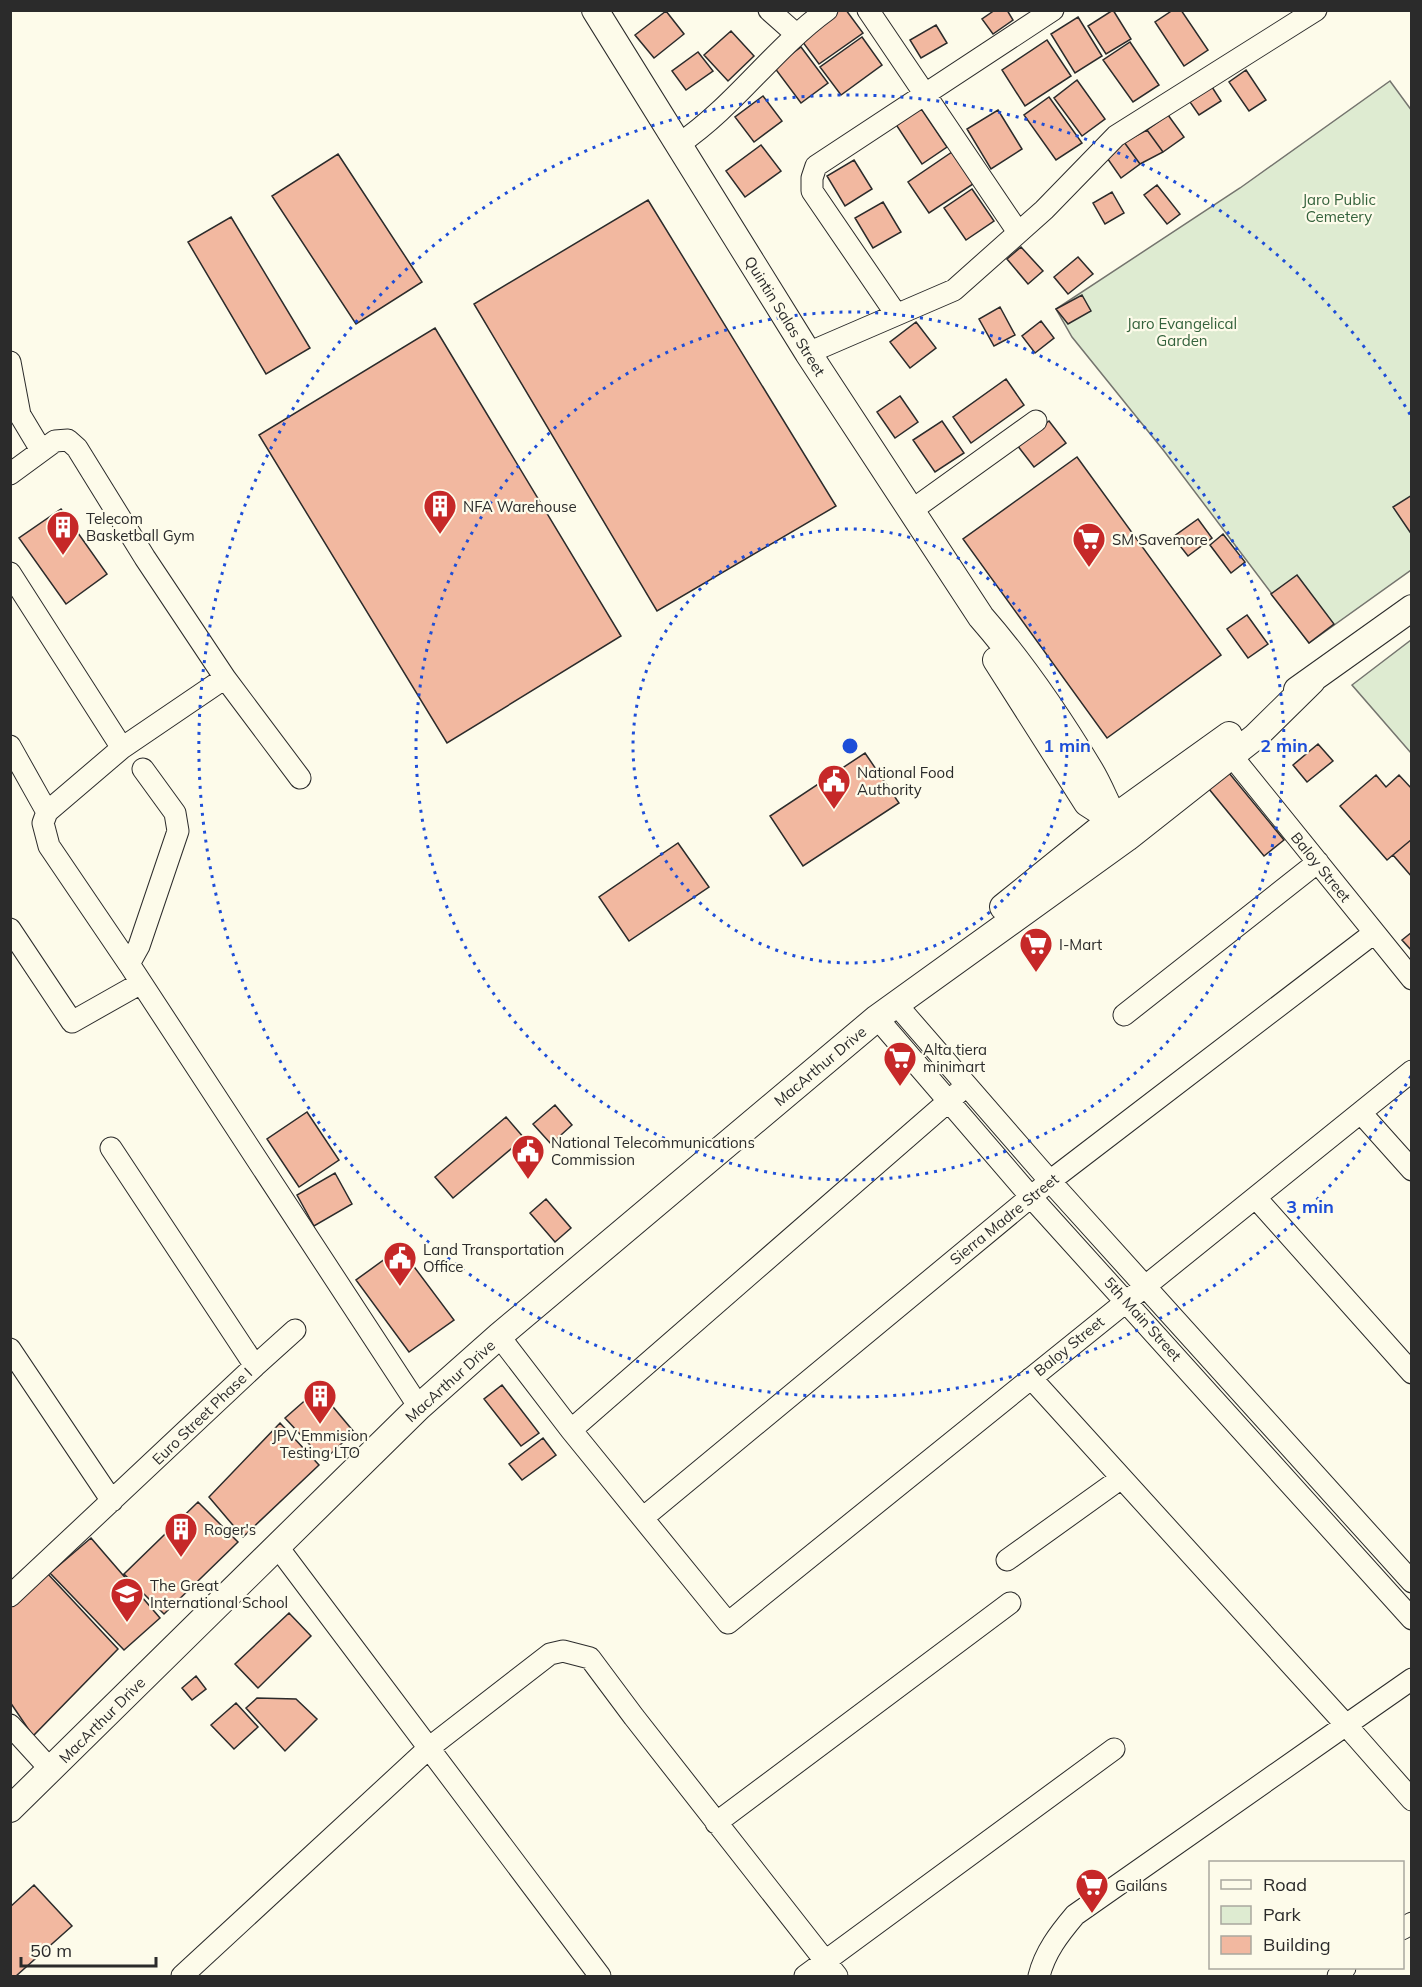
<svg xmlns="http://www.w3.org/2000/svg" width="1422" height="1987" viewBox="0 0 1422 1987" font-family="Mulish,sans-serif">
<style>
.green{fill:#deebd1;stroke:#74746e;stroke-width:1.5}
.building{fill:#f2b8a0;stroke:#2b2b2b;stroke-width:1.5}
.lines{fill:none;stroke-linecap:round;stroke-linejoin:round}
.minor-casing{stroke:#2b2b2b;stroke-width:23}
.major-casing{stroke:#2b2b2b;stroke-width:28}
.minor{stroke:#fdfbea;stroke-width:21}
.major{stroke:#fdfbea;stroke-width:26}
.ring{fill:none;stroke:#1d4ed8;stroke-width:3;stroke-dasharray:3 6}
.labels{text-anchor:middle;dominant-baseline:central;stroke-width:4.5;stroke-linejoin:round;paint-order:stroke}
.park-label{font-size:15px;fill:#34623c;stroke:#fdfbea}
.street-label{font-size:15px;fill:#2b2b2b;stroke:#fdfbea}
.poi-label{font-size:15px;fill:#2b2b2b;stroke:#fdfbea;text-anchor:start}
.centre{fill:#1d4ed8;stroke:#fdfbea;stroke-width:3}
.ring-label{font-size:18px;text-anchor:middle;font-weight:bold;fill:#1d4ed8;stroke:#fdfbea;stroke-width:4.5;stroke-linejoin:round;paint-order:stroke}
</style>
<rect width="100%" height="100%" fill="#fdfbea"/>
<!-- green -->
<path class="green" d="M1390,81L1412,111L1411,570L1309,643L1164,451L1072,337L1056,309L1240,188Z
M1411,640V753L1352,685Z"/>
<!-- building -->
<path class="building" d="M836,10H846L863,33L819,64L799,37Z
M995,10H1007L1013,20L993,34L982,19Z
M1113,10L1131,39L1106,54L1088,26Z
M1173,10H1181L1208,50L1184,66L1155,22Z
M666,11L684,34L654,58L635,35Z
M1078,17L1102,56L1075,73L1051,34Z
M936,25L947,43L921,58L910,40Z
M731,31L754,56L728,81L704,55Z
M862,37L882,65L841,95L820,67Z
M1047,40L1071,76L1025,106L1002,70Z
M1130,42L1159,85L1133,102L1103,60Z
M801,47L828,83L801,103L774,67Z
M698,52L713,71L686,90L672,71Z
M1246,70L1266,100L1249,111L1229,82Z
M1077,80L1105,119L1082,136L1054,98Z
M1212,87L1221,101L1199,115L1190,102Z
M763,96L782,121L754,142L735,117Z
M1049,97L1082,143L1056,160L1024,115Z
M920,107L947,147L922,164L895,123Z
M998,110L1022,149L991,169L967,129Z
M1168,115L1184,137L1163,152L1147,130Z
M1147,130L1163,152L1140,164L1124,142Z
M1124,142L1140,164L1121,178L1105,155Z
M761,145L781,171L745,197L726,171Z
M952,152L973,184L929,213L908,182Z
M338,154L422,282L356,324L272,196Z
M854,160L872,189L845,206L827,176Z
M1157,185L1180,214L1167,224L1144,195Z
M972,189L994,221L966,240L944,208Z
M1112,192L1124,213L1105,224L1093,203Z
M648,200L836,506L657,611L474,304Z
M883,202L901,232L873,248L855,218Z
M231,217L310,348L266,374L188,242Z
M1021,247L1043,271L1028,284L1007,259Z
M1078,257L1093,274L1068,294L1054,277Z
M1082,295L1091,311L1068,324L1056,309Z
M1000,307L1015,335L994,346L979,319Z
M1041,321L1054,338L1035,353L1022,336Z
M916,322L936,348L910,368L890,342Z
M435,328L621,636L447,743L259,435Z
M1006,379L1024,405L971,443L953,417Z
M900,396L918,422L895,438L877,412Z
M942,421L964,453L935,472L913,440Z
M1049,421L1066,443L1034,467L1017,445Z
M1077,457L1221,655L1107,738L963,539Z
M1412,495V535L1393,507Z
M61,509L107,574L66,604L19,538Z
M1198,519L1212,538L1188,556L1173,537Z
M1223,534L1245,562L1231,573L1210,545Z
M1297,575L1334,624L1309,643L1271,594Z
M1247,615L1268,644L1248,658L1227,629Z
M1318,744L1333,761L1307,782L1293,765Z
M865,753L899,803L803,866L770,816Z
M1229,773L1284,840L1264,856L1209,789Z
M1376,775L1386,787L1399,775L1412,789V839L1387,860L1340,806Z
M1412,839V877L1393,855Z
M678,843L709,887L629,941L599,897Z
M1412,932V951L1402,940Z
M555,1105L572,1125L551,1144L533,1124Z
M307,1112L339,1160L299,1187L267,1139Z
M506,1117L524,1138L453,1198L435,1177Z
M335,1173L352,1204L314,1226L297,1195Z
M546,1199L571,1228L555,1242L530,1213Z
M400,1248L454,1320L409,1352L356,1280Z
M502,1385L539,1433L521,1446L484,1399Z
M318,1389L354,1432L324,1460L285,1418Z
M280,1423L319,1465L243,1537L209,1497Z
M543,1438L556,1455L522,1480L509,1464Z
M198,1502L238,1542L164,1614L124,1574Z
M91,1538L160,1618L124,1650L50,1573Z
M47,1573L118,1649L33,1736L10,1702V1606Z
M289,1613L311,1636L258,1688L235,1664Z
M196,1676L206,1689L192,1700L182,1688Z
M257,1698L296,1699L317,1719L285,1751L246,1708Z
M236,1703L258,1727L234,1749L211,1725Z
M34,1885L72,1926L16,1976H10V1907Z"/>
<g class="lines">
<defs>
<path id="minor" d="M769,10L796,34
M868,10L1018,232
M679,144C735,106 772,50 827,10
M896,314L812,191V178L816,166L1053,10
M808,353L954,290L1044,210L1116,136L1316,10
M10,362L20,415L41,450
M10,474L55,441L68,440L77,448L145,558L225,678
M912,510L1036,421
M10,573L122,748
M10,746L47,812L43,823L49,846L129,964
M1231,755L1412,979
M143,769L175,813L178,831L139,946L129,964L419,1407
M47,812L122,748L225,678L300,778
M10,929L72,1022L141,983
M896,1004L1050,1181L1412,1582
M1124,1015L1318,862
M877,1018L1031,1197L1412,1619
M1361,1113L1412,1170
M1256,1198L1412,1373
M499,1336L571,1430L728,1623L1412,1071
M10,1349L112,1501
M255,1366L295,1330
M1031,1378L1346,1725L1412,1679
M571,1430L959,1092
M644,1517L1050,1181L1374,933
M277,1546L600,1976
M1007,1560L1120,1479
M10,1596L255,1366L111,1148
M10,1725L51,1770
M716,1823L1010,1603
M1402,1929L1412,1923
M182,1976L430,1747L550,1654L563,1651L590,1658L634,1717L837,1976
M805,1976L1114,1749
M1039,1976C1045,1952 1059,1934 1075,1915L1346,1725L1412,1800
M1338,1976L1345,1968"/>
<path id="major" d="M595,10L808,353L981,617C1022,664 1058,717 1090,770C1104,793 1110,817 1127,838
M996,660L1087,803L1112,819
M1297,690L1412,608
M1003,907L1112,819L1229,735
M10,1809L419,1407L499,1336L877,1018L1127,838L1255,737L1312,681"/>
</defs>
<!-- minor casing -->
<use href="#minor" class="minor-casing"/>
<!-- major casing -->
<use href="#major" class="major-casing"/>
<!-- minor -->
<use href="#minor" class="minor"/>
<!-- major -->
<use href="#major" class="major"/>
</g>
<!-- distance rings -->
<g class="ring">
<circle cx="850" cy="746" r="217"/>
<circle cx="850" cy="746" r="434"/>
<path d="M1411 1076A651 651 0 1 1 1411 416"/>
</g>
<!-- icons -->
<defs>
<symbol id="building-pin" viewBox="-11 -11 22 30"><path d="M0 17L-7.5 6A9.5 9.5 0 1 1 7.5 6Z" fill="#c62828" stroke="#fdfbea"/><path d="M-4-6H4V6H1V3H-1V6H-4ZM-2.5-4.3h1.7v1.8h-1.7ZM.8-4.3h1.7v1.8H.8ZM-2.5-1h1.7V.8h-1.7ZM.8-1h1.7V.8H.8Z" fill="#fff"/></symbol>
<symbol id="supermarket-pin" viewBox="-11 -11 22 30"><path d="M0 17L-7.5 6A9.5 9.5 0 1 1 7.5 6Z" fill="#c62828" stroke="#fdfbea"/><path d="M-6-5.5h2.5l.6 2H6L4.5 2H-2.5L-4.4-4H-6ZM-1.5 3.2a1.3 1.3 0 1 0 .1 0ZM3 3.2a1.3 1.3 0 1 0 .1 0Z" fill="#fff"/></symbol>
<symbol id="civic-pin" viewBox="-11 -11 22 30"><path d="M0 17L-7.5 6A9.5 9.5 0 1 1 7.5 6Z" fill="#c62828" stroke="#fdfbea"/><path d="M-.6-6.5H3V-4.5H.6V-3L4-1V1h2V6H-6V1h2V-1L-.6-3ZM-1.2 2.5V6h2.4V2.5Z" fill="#fff"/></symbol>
<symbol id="school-pin" viewBox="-11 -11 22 30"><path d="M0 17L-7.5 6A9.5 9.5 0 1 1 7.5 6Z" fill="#c62828" stroke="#fdfbea"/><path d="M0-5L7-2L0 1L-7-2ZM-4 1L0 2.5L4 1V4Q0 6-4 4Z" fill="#fff"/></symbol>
</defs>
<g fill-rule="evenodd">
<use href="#building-pin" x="421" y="487" width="38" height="52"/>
<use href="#building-pin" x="44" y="508" width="38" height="52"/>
<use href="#supermarket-pin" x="1070" y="520" width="38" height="52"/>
<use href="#civic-pin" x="815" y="762" width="38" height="52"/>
<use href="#supermarket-pin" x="1017" y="925" width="38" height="52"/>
<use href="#supermarket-pin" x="881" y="1039" width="38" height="52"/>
<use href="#civic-pin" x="509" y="1132" width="38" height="52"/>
<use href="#civic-pin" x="381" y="1239" width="38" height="52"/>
<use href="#building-pin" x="301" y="1377" width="38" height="52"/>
<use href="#building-pin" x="162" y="1510" width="38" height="52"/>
<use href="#school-pin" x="108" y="1575" width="38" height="52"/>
<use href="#supermarket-pin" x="1073" y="1866" width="38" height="52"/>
</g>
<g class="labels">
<!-- park labels -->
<g class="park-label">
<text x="1339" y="199">Jaro Public<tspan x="1339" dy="17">Cemetery</tspan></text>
<text x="1182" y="323">Jaro Evangelical<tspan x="1182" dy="17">Garden</tspan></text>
</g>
<!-- street labels -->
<g class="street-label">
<text transform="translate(785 316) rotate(58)">Quintin Salas Street</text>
<text transform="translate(1321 867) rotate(51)">Baloy Street</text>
<text transform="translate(820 1066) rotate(-40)">MacArthur Drive</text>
<text transform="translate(1004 1219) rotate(-39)">Sierra Madre Street</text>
<text transform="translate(1143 1319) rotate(48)">5th Main Street</text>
<text transform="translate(1069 1346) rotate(-39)">Baloy Street</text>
<text transform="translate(450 1381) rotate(-42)">MacArthur Drive</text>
<text transform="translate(202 1416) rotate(-44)">Euro Street Phase I</text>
<text transform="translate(102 1720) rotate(-45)">MacArthur Drive</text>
</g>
<!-- poi labels -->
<g class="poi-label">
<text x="463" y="506">NFA Warehouse</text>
<text x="86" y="518">Telecom<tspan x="86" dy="17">Basketball Gym</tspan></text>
<text x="1112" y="539">SM Savemore</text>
<text x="857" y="772">National Food<tspan x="857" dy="17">Authority</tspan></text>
<text x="1059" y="944">I-Mart</text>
<text x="923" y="1049">Alta tiera<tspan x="923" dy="17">minimart</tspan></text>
<text x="551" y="1142">National Telecommunications<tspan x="551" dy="17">Commission</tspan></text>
<text x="423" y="1249">Land Transportation<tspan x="423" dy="17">Office</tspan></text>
<text x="320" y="1435" text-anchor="middle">JPV Emmision<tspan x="320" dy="17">Testing LTO</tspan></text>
<text x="204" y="1529">Roger's</text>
<text x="150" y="1585">The Great<tspan x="150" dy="17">International School</tspan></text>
<text x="1115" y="1885">Gailans</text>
</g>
</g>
<circle cx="850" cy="746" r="9" class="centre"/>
<g class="ring-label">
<text x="1067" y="752">1 min</text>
<text x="1284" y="752">2 min</text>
<text x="1310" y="1213">3 min</text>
</g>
<!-- border -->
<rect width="1422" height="1987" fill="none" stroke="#2b2b2b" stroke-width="24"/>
<!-- legend -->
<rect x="1209" y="1861" width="195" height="108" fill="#fdfbea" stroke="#a9a89e" stroke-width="1.5"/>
<rect x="1221" y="1880" width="30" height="9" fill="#fdfbea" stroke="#a9a89e" stroke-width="1.5"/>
<text x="1263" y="1891" font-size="18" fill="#2b2b2b">Road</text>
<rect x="1221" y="1906" width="30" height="18" fill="#deebd1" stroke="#a9a89e" stroke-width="1.5"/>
<text x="1263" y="1921" font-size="18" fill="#2b2b2b">Park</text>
<rect x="1221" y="1936" width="30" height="18" fill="#f2b8a0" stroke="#a9a89e" stroke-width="1.5"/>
<text x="1263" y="1951" font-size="18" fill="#2b2b2b">Building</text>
<!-- scale -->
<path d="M21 1957v9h135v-9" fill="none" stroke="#2b2b2b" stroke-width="3"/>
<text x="30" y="1957" font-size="18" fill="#2b2b2b" stroke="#fdfbea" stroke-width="4.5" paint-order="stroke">50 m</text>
</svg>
